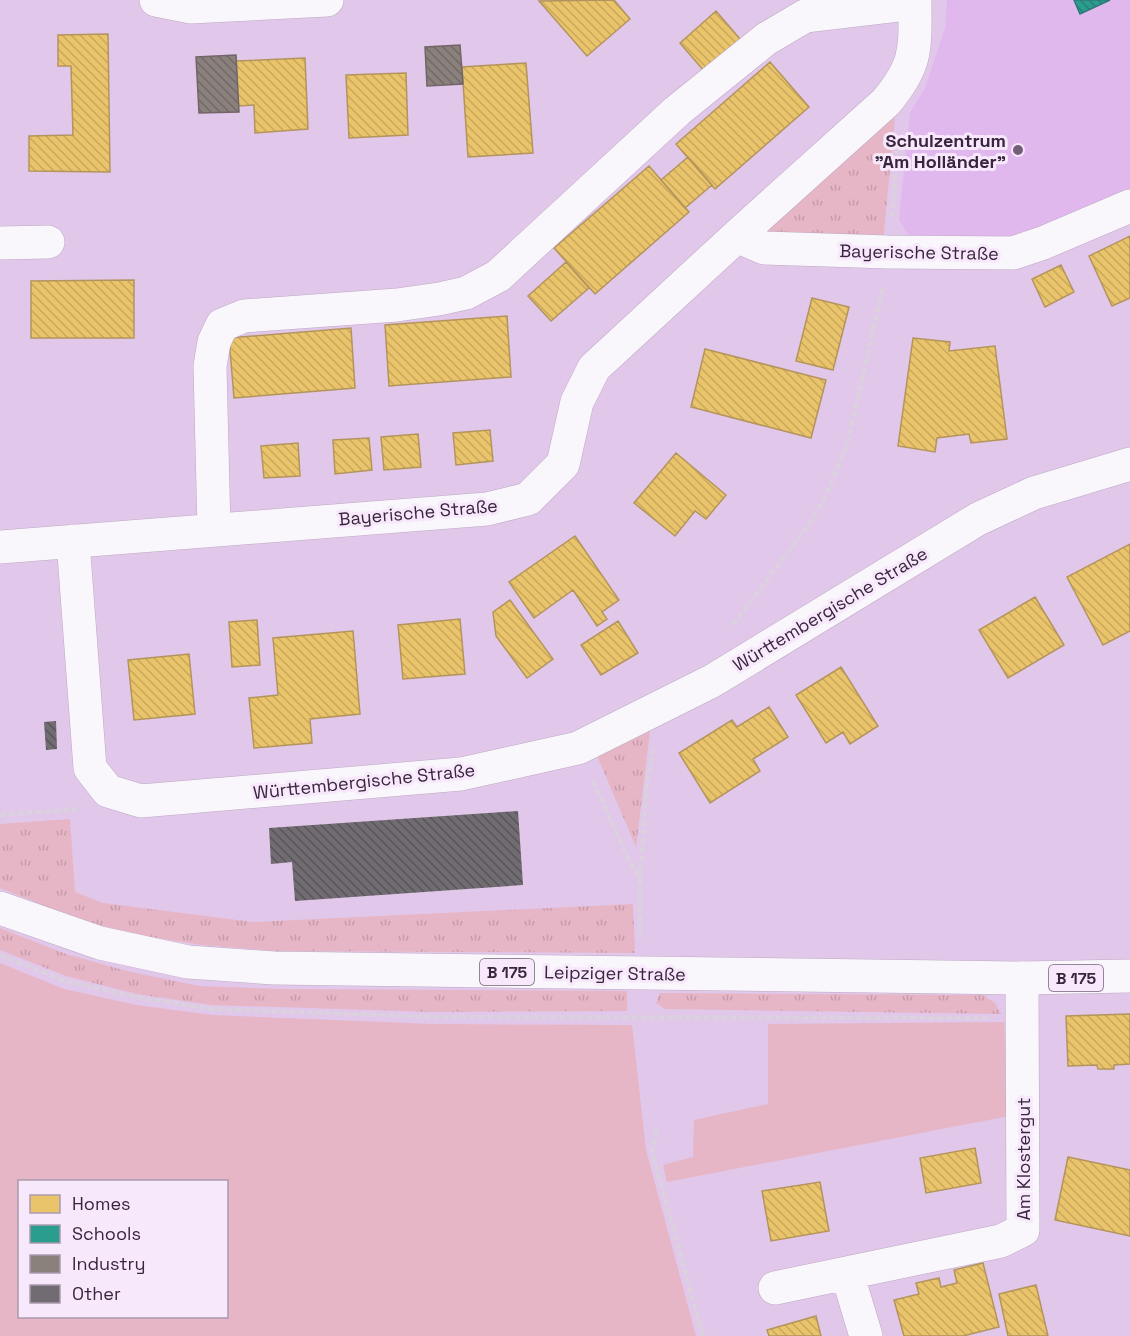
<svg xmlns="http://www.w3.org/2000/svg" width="1130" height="1336" viewBox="0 0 1130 1336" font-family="'Space Grotesk',sans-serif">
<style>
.built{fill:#e1b8ed}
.grass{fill:url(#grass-tufts)}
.garden{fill:#e6b6c6;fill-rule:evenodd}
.homes{fill:url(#homes-back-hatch);stroke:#b4945d;stroke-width:1.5}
.schools{fill:url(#schools-back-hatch);stroke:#2e7977;stroke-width:1.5}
.industry{fill:url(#industry-back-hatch);stroke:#726569;stroke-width:1.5}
.building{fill:url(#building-back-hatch)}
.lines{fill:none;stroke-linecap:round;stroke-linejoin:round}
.minor-casing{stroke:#bda9c4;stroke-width:34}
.major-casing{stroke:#bda9c4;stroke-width:34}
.path{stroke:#dad2dc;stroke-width:4;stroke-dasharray:6 3;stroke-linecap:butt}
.minor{stroke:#faf7fc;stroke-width:33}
.major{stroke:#faf7fc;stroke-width:33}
.poi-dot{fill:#745e7a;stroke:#f7e8fb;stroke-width:2}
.labels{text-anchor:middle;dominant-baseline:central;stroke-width:6;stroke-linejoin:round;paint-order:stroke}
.shield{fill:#f7e8fb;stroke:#726077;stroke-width:1.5}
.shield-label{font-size:16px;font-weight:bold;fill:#39253e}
.poi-label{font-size:18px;font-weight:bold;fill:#39253e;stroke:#f7e8fb;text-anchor:end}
.street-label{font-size:18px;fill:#39253e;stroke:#f7e8fb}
</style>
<defs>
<pattern id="grass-tufts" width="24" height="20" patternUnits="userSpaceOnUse" patternTransform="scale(1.5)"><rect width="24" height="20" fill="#e6b6c6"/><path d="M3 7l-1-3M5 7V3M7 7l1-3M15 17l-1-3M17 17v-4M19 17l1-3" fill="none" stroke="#c69cab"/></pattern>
<pattern id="homes-back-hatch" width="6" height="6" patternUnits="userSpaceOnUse" patternTransform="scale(1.5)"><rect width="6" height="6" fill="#e9c46a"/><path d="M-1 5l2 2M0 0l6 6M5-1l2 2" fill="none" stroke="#c9a85d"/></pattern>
<pattern id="schools-back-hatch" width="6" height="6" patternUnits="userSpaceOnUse" patternTransform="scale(1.5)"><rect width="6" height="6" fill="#2a9d8f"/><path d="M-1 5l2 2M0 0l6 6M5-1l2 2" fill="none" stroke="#258076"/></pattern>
<pattern id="industry-back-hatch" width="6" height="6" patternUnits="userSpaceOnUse" patternTransform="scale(1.5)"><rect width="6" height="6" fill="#8a817c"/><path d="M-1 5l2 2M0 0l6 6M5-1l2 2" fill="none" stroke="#726967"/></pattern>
<pattern id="building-back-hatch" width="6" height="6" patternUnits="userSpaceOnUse" patternTransform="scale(1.5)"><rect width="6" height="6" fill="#716b72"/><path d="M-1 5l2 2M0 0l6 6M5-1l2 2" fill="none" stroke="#59535a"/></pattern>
</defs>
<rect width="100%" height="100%" fill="#e1c7e9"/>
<!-- built -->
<path class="built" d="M947,0H1130V189L1037,233L997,245H915L899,220L910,112L924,90L945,28Z"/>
<!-- grass -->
<path class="grass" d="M887,117L895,119L883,242L771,238L766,227Z
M651,724L636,847L595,751Z
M70,819L75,892L103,903L253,922L633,904L635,953L278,951L202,945L132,934L75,918L0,888V824Z
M0,928L66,954L127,971L199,986L285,989L627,991V1011L434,1012L211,1005L137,994L66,976L0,950Z
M660,993L983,995L995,1003L1001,1014L665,1009L656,1003Z"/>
<!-- garden -->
<path class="garden" d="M0,963L64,989L136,1005L213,1015L432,1024L632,1025L646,1150L696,1336H0ZM20,1182H226V1316H20Z
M1004,1022L1009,1116L667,1182L663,1165L693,1157L694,1120L768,1104V1024Z"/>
<!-- homes -->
<path class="homes" d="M614,0L630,19L587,56L539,1Z
M716,11L740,39L704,71L680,43Z
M108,34L110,172L29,171V136L73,135L71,66H58V35Z
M305,58L308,129L255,133L254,105L238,106L236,61Z
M770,62L809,107L715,189L676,144Z
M526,63L533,153L468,157L462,67Z
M406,73L408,135L349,138L346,75Z
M688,157L712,185L685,208L661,180Z
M649,166L689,212L595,294L554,248Z
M1130,236V298L1112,306L1089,256Z
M566,262L589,288L551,321L528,296Z
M1061,265L1074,292L1045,307L1032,279Z
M134,280V338H31V281Z
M812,298L849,307L833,370L796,361Z
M507,316L511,377L389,386L385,325Z
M351,328L355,388L234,398L229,338Z
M913,338L950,342L949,351L995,346L1007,439L971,443L969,434L937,438L935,452L898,446Z
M705,349L826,380L811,438L691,407Z
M490,430L493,461L456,465L453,433Z
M418,434L421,467L384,470L381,437Z
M369,438L372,470L335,474L333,440Z
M298,443L300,476L264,478L261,446Z
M676,453L726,495L706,519L695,511L675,536L634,503Z
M575,536L619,600L602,612L607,619L597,626L573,590L534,618L509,582Z
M1130,544V631L1103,645L1067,577Z
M1035,597L1064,645L1008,678L979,630Z
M510,600L553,659L527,678L496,636L493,612Z
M460,619L465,674L403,679L398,625Z
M257,620L260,665L232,667L229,622Z
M618,621L638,653L601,675L581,645Z
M353,631L360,714L310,719L312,743L254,748L249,698L278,695L273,638Z
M189,654L195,714L134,720L128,660Z
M841,667L878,726L850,744L843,732L826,743L796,695Z
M769,707L788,737L753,759L760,771L710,803L679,753L732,720L737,727Z
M1130,1014V1064L1114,1065V1069H1098L1097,1065L1068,1066L1066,1016Z
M975,1148L981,1183L926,1193L920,1158Z
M1068,1157L1130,1170V1236L1055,1220Z
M820,1182L829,1231L771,1241L762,1191Z
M983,1263L999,1327L963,1336H904L894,1300L919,1294L916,1283L939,1278L941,1287L957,1283L954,1270Z
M1036,1285L1048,1336H1008L999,1294Z
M816,1316L821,1336H769L767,1330Z"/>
<!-- schools -->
<path class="schools" d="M1074,0H1110L1080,14Z"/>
<!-- industry -->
<path class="industry" d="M460,45L463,84L427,86L425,47Z
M236,55L239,112L199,113L196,57Z"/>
<!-- building -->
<path class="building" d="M56,721L57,749L46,750L44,722Z
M518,811L523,885L295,901L292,862L271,864L269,828Z"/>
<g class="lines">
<defs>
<path id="minor" d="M156,0L191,7L327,0
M737,236L886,102C918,64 915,48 915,0
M0,243L48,242
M214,530L210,366L214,342L222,325L244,316L397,305L439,299L466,293L498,276L677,111L766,39L805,16L915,3
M73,541L90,768L108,791L141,801L461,774L578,748L712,681L978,519L1034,493L1130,464
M0,547L487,509L528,499L563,464L577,402L594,368L737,236L764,248L888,252L1013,253L1043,243L1130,206
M847,1273L866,1336
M775,1288L1001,1241L1023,1230L1022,978"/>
<path id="major" d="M0,908L100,943L188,962L274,968L1022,978L1130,976"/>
</defs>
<!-- minor casing -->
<use href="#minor" class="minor-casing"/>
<!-- major casing -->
<use href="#major" class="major-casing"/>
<!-- path -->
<path class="path" d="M892,217L898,138
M733,625L810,523L824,500L847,445L883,287
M593,781L630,862L640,879L647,782L653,751
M0,815L78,809
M640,879V938
M0,955L65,981L137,997L211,1009L435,1017L988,1018
M657,1130L652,1151L703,1336"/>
<!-- minor -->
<use href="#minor" class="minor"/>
<!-- major -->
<use href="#major" class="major"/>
</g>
<!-- markers -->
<circle class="poi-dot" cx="1018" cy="150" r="6"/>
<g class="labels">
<!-- shield labels -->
<g class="shield">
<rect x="480" y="959" width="54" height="26" rx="4.5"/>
<rect x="1049" y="965" width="54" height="26" rx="4.5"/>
</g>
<g class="shield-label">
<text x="507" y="972">B 175</text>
<text x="1076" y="978">B 175</text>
</g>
<!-- poi labels -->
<g class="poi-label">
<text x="1006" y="140">Schulzentrum<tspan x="1006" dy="21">"Am Holländer"</tspan></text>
</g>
<!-- street labels -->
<g class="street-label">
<text transform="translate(919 252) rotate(1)">Bayerische Straße</text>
<text transform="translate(418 512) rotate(-5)">Bayerische Straße</text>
<text transform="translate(830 609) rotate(-31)">Württembergische Straße</text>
<text transform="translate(364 781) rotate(-6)">Württembergische Straße</text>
<text transform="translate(615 973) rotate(1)">Leipziger Straße</text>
<text transform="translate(1023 1159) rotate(-90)">Am Klostergut</text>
</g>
</g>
<!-- legend -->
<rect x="18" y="1180" width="210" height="138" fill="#f7e8fb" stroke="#ab9aaf" stroke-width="1.5"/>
<rect x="30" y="1195" width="30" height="18" fill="#e9c46a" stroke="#ab9aaf" stroke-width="1.5"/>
<text x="72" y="1210" font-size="18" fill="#39253e">Homes</text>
<rect x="30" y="1225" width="30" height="18" fill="#2a9d8f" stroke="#ab9aaf" stroke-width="1.5"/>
<text x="72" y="1240" font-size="18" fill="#39253e">Schools</text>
<rect x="30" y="1255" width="30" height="18" fill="#8a817c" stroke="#ab9aaf" stroke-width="1.5"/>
<text x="72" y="1270" font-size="18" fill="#39253e">Industry</text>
<rect x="30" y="1285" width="30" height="18" fill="#716b72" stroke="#ab9aaf" stroke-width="1.5"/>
<text x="72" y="1300" font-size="18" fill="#39253e">Other</text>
</svg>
